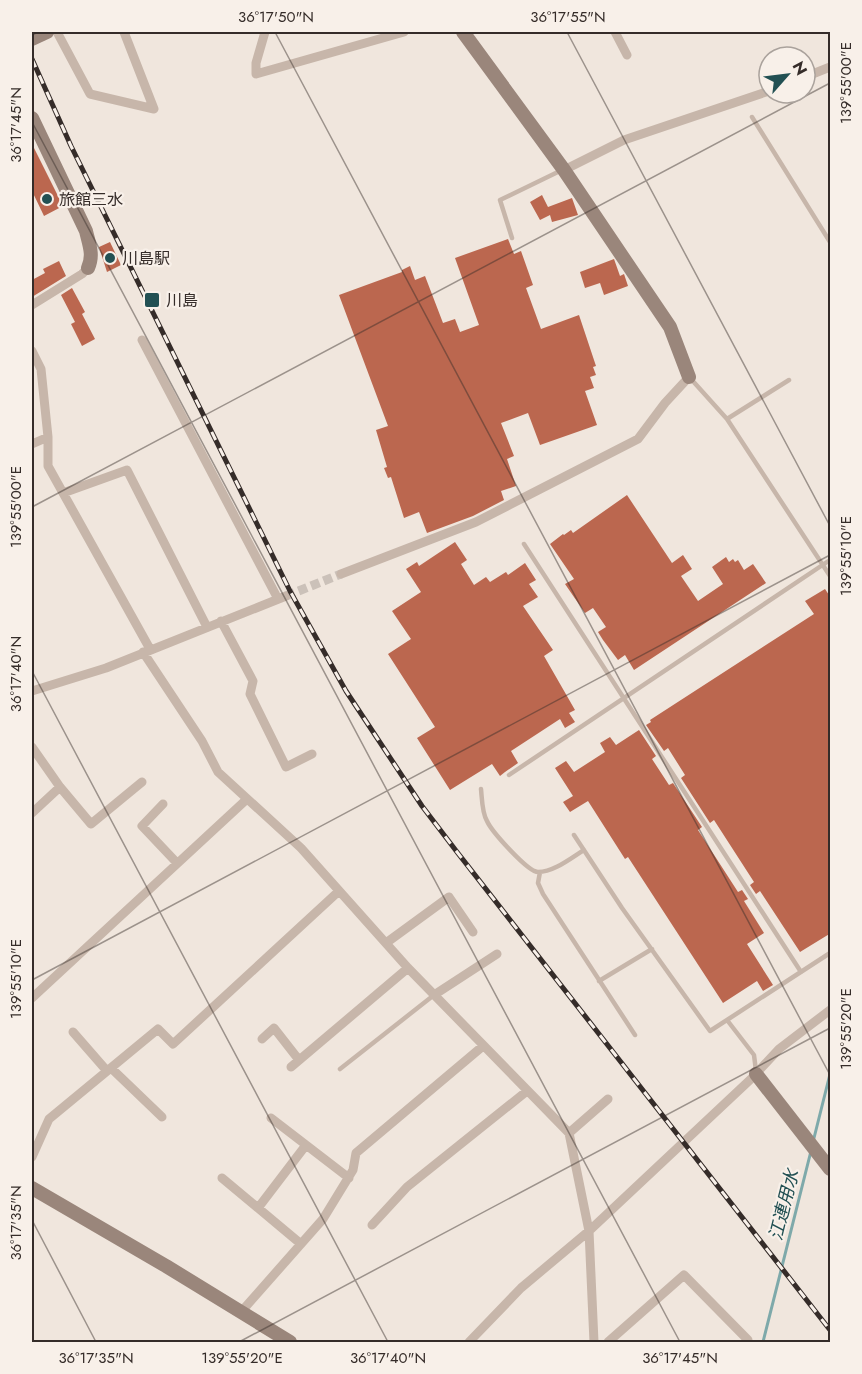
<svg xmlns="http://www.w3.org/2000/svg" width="862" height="1374" viewBox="0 0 862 1374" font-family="Jost,'Noto Sans JP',sans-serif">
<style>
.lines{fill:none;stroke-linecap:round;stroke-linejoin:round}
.stream{stroke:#7ea9aa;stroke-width:3}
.building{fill:#bb674f}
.street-tunnel{stroke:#cbc1b9;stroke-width:9;stroke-dasharray:9 4.5;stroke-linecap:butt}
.lane{stroke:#c7b6aa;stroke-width:4.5}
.street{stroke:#c7b6aa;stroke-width:9}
.secondary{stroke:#9a867b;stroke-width:14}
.rail-casing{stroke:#352c29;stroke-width:5}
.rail{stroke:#f8f0e9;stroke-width:3;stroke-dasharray:9;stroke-linecap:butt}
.ticks{fill:none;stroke:#352c29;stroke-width:1.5;stroke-opacity:0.45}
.poi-dot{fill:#225053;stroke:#f8f0e9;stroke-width:2}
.labels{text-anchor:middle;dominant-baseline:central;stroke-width:4.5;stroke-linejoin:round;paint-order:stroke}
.poi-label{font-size:16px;fill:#352c29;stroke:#f8f0e9;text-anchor:start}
.water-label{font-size:18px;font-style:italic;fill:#225053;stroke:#f8f0e9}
.neatline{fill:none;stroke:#352c29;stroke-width:2}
.ticks-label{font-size:15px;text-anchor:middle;fill:#352c29}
</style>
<rect width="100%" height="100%" fill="#f0e6dd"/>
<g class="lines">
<!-- stream -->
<path class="stream" d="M813,1142L830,1074
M763,1342L811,1151"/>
</g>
<!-- building -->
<path class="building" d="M32,144L63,206L44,216L32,191Z
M542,195L548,207L572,198L578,215L552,222L550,215L540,220L530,202Z
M508,239L514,254L521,251L533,285L526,288L541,329L579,315L596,366L593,367L596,375L590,377L594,388L585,391L597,425L540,445L528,413L501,423L514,456L507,459L516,486L501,491L504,500L473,516L427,533L419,512L404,518L391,477L388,478L384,468L387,467L376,430L388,426L339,295L402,272V270L410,266L415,280L425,276L443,323L455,319L460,332L479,325L455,258Z
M110,242L121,265L107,272L99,247Z
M614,259L620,276L624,274L628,286L604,295L600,283L585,288L580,272Z
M59,261L66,276L32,297V280L45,273L43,269Z
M72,288L85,312L82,314L95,339L82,346L71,324L75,322L61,295Z
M627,495L672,563L683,555L692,569L681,576L698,601L723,584L712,567L726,557L729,562L733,559L735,562L738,560L744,570L753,564L766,583L634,670L625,655L618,660L603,640L598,632L606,627L593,608L585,613L565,584L574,579L550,544L563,534L564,535L571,530L573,533Z
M455,542L467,560L461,564L474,585L486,577L490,582L506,572L508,575L525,563L536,580L529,584L538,597L523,606L553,650L544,656L575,710L569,713L575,722L565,728L560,719L511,751L518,763L505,772L500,776L492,764L450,790L417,738L435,727L388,654L411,639L392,611L421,592L406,569L417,562L419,566Z
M825,589L831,598V933L800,952L760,891L756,894L750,885L754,882L714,820L710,823L681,778L685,775L668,748L664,751L646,725L651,722L650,720L814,614L805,601Z
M639,730L656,756L652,759L669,785L673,783L702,827L698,830L738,892L742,890L748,899L744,901L764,933L747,944L773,985L763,991L757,981L723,1003L628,857L625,859L588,801L570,812L563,802L573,796L555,768L566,761L574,772L605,752L600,743L610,737L616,745Z"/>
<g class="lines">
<!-- street-tunnel -->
<path class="street-tunnel" d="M286,596L341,574"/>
<!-- lane -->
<path class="lane" d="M752,117L830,242
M512,238L500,200L562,170
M691,379L727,419L830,576
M727,419L789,380
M524,544L801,972
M509,775L830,560
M481,789C482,799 482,813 487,821C492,832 528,872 538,872C554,872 571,858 584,850
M574,835L622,908L710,1031L830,953
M540,872L538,883L543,894L635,1035
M599,981L652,949
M727,1020L754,1055L756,1071
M340,1069L434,995"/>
<!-- street -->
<path class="street" d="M57,32L90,94L154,109L124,32
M265,32L256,63V74L404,32
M615,32L627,55
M805,77L830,67
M564,170L624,140L769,91
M32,305L82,274L88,268
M142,340L278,599
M32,351L41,369L48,437V466L150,649
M32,444L48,437
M63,493L127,470L207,627
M341,574L476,522L638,439L665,403L689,377
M221,621L253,681L250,694L286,767L312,754
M143,652L202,741L218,772L301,848L408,968L569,1133L589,1231L594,1342
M32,691L106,668L286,596
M32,747L60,787L91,824L142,782
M163,804L142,826L177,863
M32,813L60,787
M386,943L449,897L473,932
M434,995L497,954
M32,998L247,799
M73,1032L107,1071
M262,1039L274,1028L299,1060
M291,1067L408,968
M111,1068L162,1117
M271,1118L349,1178
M569,1133L608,1099
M32,1157L49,1119L158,1029L173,1044L339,891
M222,1178L301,1244
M258,1208L306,1145
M372,1225L407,1187L527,1091
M241,1312L323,1219L353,1170L356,1153L483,1046
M469,1342L521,1288L589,1231L752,1078L779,1049L830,1010
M608,1342L684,1275L748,1340V1342"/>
<!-- secondary -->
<path class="secondary" d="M463,32L564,170L670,327L689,377
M32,39L47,32
M32,118L86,231C89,244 94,255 88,268
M756,1074L830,1169
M32,1188L166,1266L290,1342"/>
<defs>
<path id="rail" d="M32,59L71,146L290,591L346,691L422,806L457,852L830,1330"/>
</defs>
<!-- rail casing -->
<use href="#rail" class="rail-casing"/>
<!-- rail -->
<use href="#rail" class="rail"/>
</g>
<!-- ticks -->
<path class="ticks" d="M275,32L830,1075M567,32L830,526M32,35L38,32M32,122L680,1342M32,507L830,83M32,671L388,1342M32,980L830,555M32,1220L96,1342M239,1342L830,1028"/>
<!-- markers -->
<g class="poi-dot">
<circle cx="47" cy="199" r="6"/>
<circle cx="110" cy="258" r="6"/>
<rect x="144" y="292" width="16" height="16" rx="3"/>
</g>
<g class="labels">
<!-- poi labels -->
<g class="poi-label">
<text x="59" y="199">旅館三水</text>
<text x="122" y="258">川島駅</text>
<text x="166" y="300">川島</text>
</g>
<!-- water labels -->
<g class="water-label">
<text transform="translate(784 1205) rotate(-76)">江連用水</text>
</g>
</g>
<!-- border -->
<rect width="862" height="1374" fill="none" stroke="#f8f0e9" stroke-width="66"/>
<!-- north arrow -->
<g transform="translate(787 75) rotate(62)"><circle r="28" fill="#f8f0e9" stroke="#aaa29c" stroke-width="1.5"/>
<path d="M0-4.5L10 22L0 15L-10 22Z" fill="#225053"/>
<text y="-9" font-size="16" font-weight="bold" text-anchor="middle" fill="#352c29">N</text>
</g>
<rect x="33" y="33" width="796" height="1308" class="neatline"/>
<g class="ticks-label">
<text x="276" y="22">36°17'50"N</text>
<text x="568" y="22">36°17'55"N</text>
<text transform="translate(846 83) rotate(-90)" y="5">139°55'00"E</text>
<text transform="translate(16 125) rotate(-90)" y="5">36°17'45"N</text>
<text transform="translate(16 507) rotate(-90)" y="5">139°55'00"E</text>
<text transform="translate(846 556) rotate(-90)" y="5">139°55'10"E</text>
<text transform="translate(16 674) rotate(-90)" y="5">36°17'40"N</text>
<text transform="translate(16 979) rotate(-90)" y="5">139°55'10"E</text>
<text transform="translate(846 1029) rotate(-90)" y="5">139°55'20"E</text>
<text transform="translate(16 1223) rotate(-90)" y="5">36°17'35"N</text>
<text x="96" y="1363">36°17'35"N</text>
<text x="242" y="1363">139°55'20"E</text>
<text x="388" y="1363">36°17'40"N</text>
<text x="680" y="1363">36°17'45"N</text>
</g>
</svg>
